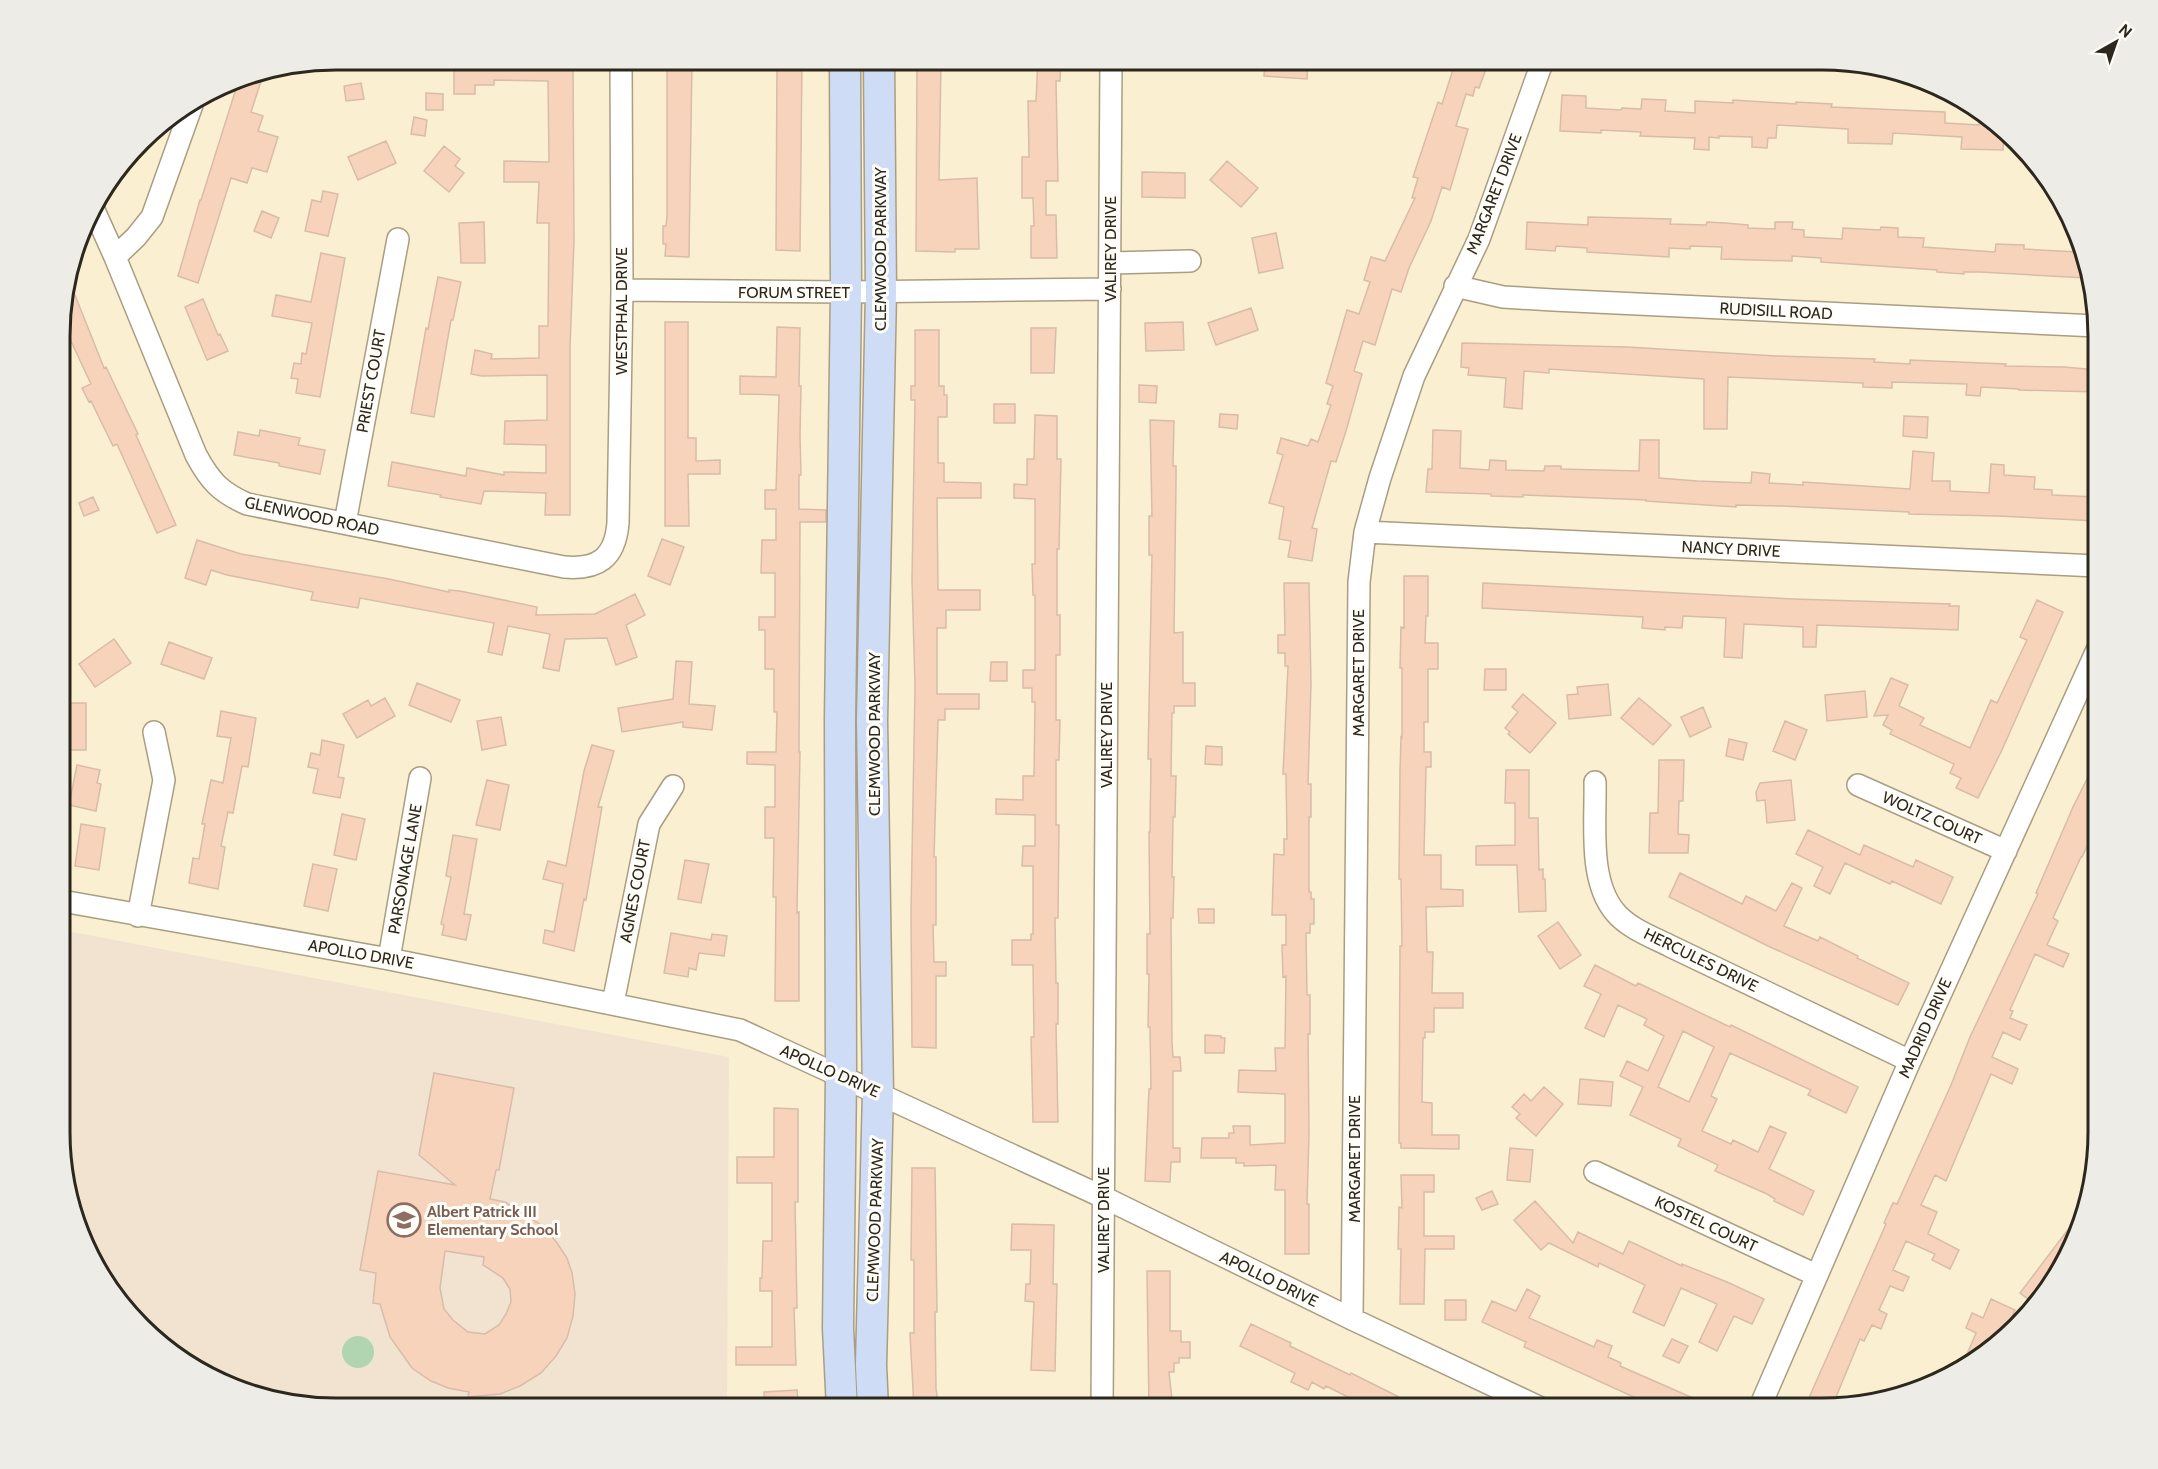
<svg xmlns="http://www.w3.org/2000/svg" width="2158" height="1469" viewBox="0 0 2158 1469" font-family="Cabin,sans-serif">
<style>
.education{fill:#f2e3d0}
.green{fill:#b0d5b0}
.building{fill:#f8d3bb;stroke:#d8bcaa;stroke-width:1.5;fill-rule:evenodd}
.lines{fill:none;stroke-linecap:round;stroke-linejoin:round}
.street-casing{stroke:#a99e82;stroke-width:24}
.secondary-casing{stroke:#a99e82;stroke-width:33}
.street{stroke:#fff;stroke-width:21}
.secondary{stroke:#cfdcf6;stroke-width:30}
.labels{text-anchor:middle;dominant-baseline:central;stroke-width:6;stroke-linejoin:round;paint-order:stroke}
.street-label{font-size:16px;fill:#2c281d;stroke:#fffdf7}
.education-label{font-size:16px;font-weight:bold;fill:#785e54;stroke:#fffdf7;text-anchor:start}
.rim{fill:none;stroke:#2c281d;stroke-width:3}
</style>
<rect width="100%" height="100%" fill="#fbefd1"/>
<!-- education -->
<path class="education" d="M62,930L729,1057L727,1409L318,1408L247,1394L168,1352L97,1271L62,1169Z"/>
<!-- green -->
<path class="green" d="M342 1352a16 16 0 1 1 32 0a16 16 0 1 1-32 0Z"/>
<!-- building -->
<path class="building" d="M549,60H573L574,241L570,348V515H545L546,493L484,491L481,504L440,497L441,495L388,486L392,462L466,476L467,468L504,475V472L546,473V445L504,444L505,421L547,420V375L482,376L471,374L475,350L492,354L491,359L539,358V326H548L549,223H537L539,182H504V161L549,162L548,81L494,80V85H475V94H454V62L549,63Z
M667,60H692L689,257L665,256L666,244H663V226H666L667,216Z
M777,60H802L800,251L776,250Z
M917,60H941L939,180L977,178L979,249H955V252L916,251Z
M1038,60H1061L1060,81H1056L1058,181H1046V215H1056L1057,258H1031V226H1034L1033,198H1022V157H1029L1028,101H1036Z
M1265,60H1308L1307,79L1264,76Z
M1456,60H1484L1482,67L1486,69L1479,88L1475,87L1473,96L1466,94L1456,126L1468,129L1450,190L1442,187L1431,221L1409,268L1401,292L1392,289L1375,345L1363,341L1354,371L1362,374L1346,431L1336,462L1331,461L1312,528L1317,529L1312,561L1288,557L1291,541L1279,539L1284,507L1269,503L1283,455L1277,453L1281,438L1308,446L1311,439L1318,442L1331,405L1327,404L1333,386L1326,383L1347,310L1359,314L1370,282L1364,280L1371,257L1385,261L1415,198H1412L1418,178L1413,177L1438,102L1442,104Z
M263,75L251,112L263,116L258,131L278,137L267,172L252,168L247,183L231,178L198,283L178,276L200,200H201L235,92L233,91L236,80Z
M361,83L364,99L346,101L344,86Z
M426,93L443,94V110H426Z
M1562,95L1586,96V108L1621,110L1622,108L1641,109L1642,99L1666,100L1665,111L1695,113V101L1733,103V100L1796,104V102L1832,104L1831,107L1945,112V123L1979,125L1980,111L1990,117L2004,133L2003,150L1961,149L1962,137L1893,133L1892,144L1848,143V129L1777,125L1776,138H1768L1767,148L1752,147V137L1719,136V138L1709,137V150L1694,149L1695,138L1640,136L1641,132L1601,130V133L1560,131Z
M414,117L427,120L425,136L411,134Z
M386,141L396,163L358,180L348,157Z
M444,146L460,159L455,166L464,173L449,192L424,171Z
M1227,161L1258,188L1241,207L1210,180Z
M1142,172L1185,173V198L1142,197Z
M323,191L338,194L328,236L305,231L312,200L321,202Z
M262,211L279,218L271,238L254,231Z
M1588,217L1671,219L1670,224L1706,225L1707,222L1725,223L1748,225V228L1775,229V222H1793L1792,229L1804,230V237L1842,239L1843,228L1880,230L1881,227L1898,228V237L1924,238L1923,247L1995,252L1996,244L2024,245V249L2077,252L2085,278L1980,272H1964V274L1937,272V270L1821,262V258L1792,256V261L1721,259L1722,247L1690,246V249L1669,248V257L1587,252V248L1556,246L1555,251L1526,249L1527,222L1588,225Z
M484,222L485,263H461L459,223Z
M1276,233L1283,268L1259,273L1252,238Z
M321,253L345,258L320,397L296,393L298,379L291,378L294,363L301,364L302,353L306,354L312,323L272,316L276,295L311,302Z
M438,277L461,282L453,320H451L434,417L411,413L426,328L428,329Z
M69,280L104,368L106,367L138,434L136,435L176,525L157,533L117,444L113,446L91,401L89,402L82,388L91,384L62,322V300Z
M203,299L218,335L220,334L228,351L207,360L185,307Z
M1251,308L1258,330L1216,345L1208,323Z
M665,322H688V438H696V461L720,460V474H688L689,526H665Z
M1183,322L1184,350L1146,351L1145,323Z
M777,327L800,328L799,386H801L800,435L801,475H799V509L826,510V522H800L799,752H800L797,913L799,912V1001H775L776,897H773L774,838H765V807H775V765L747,764V752H776L777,712H774V669H765V630H759V617H775V573H761L762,540H776V509H765V490H776L779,395L740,394V376L776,377Z
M1031,328H1056L1054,373H1031Z
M915,330H939V386H944V395H947V417H938V463H944V482L981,483V498H937L938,590H980V610H946V628H937V694H979V709H945V720H938L934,857H936V925H933L934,962H946V976H936V1048L912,1047L911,914L915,686L912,580L915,400H911V386H915Z
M1462,343L1627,347L1776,356L1875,359L1874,362L1910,364V360L2006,364L2005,366L2064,367L2097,370V392L2019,390V389L1981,387L1980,396L1966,395L1967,384L1892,382V388L1863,387V383L1728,377L1727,429H1704V379L1549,369V373L1524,371L1522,409L1504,407L1506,378L1468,375L1469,368L1461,367Z
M1139,385L1157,386L1156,403L1139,402Z
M994,404H1015V423H994Z
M1220,414L1238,415L1237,429L1219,427Z
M1035,415L1057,416V459H1061L1059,549H1057V615H1060V655H1056V720H1060L1059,760H1056V825H1059L1058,918H1055L1056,983H1058V1024H1056L1058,1122H1033L1031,1037H1034L1033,965H1012V940H1031V934H1033V866H1022L1023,846H1035V815L996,814V799L1023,800V776H1034L1035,702H1032V688H1023V670H1035V595H1033L1032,564H1035V499L1014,498V484L1027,485V459H1034Z
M1904,416L1928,417L1927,438L1903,436Z
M1150,420L1174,421L1173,466H1176V482L1174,633L1183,632V683H1195V706H1174V713H1172L1171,776H1176L1175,817H1173L1172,877H1174L1173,918H1171L1172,1042L1173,1057H1180L1181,1071H1173V1148H1180V1162H1171L1170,1182L1145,1181L1149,1089H1151L1150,1027H1148L1149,974H1147V934H1150L1149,832H1150L1151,759H1148L1152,555H1149V516H1152Z
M260,430L300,438L298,445L325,450L320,474L279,466V463L234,455L238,432L259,436Z
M1433,430L1461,431L1460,468L1489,470L1490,460L1506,461V470L1544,471L1545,466H1561V469L1639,471L1640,440H1659V478L1697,481L1751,483L1752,472L1770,474L1769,483L1803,485V482L1910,489L1913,451L1934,453L1932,481H1950V491L1989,493L1991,464L2004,465V475L2035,477L2034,489L2052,490V495L2097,497V521L1998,516L1909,514V512L1782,506L1736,505V507L1646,501V500L1523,495V497L1491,496V494L1426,492L1428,469H1432Z
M93,497L99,510L84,516L79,503Z
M662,539L684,547L670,585L648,576Z
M197,540L241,554L389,579L449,592V590L460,591L537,607L536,615L595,614L635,594L645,615L626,625L637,657L616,665L607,638L565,639L559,671L543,668L550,634L508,626L502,655L488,652L494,623L360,598L358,608L311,600L313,592L227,575L211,570L206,585L185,578Z
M1404,576H1428V616H1426L1425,643H1438V669H1428V722H1424V752H1431V767H1426L1424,855H1441V889L1463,890V906L1426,907L1427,952H1433L1432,993H1463V1008H1434V1032H1425V1038H1423L1422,1102L1432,1103V1135H1459V1149L1401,1148V1143H1399L1400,946H1402L1401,879H1399L1400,770L1401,737L1402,738V668H1400L1401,627L1404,628Z
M1284,583H1309L1311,684L1308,784H1311V817H1309V892H1311V899H1314V924H1310V933H1306L1307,995H1310V1034H1308L1309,1134L1307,1204H1309V1254H1285V1190H1275L1276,1165L1244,1166V1163H1236V1158H1201L1202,1138H1229V1133H1234L1233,1126H1250V1145L1285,1143V1094L1238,1092L1239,1070L1276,1071L1275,1048H1285L1286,976L1283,977L1282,945H1286V915H1272L1274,854L1284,855V839H1287L1286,774H1283L1288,666H1285V653H1278V635H1285Z
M1483,583L1793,599L1950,604L1949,606H1959L1958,630L1817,625L1816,647H1803V627L1744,624L1742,658L1724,657L1726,618L1683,616L1682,628L1665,627V630L1642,628L1643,617L1482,608Z
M2037,600L2063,612L2002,750L1978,798L1956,788L1961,778L1950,773L1954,764L1890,734L1892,730L1883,725L1888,715L1874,716L1891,678L1908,685L1899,706L1924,718L1920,725L1970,748L1991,700L1997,703L2027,640L2020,637Z
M114,639L131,663L95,687L79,664Z
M169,642L212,658L204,679L161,664Z
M676,661L692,662L689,704L715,706L712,730L683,727V722L622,732L618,708L673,699Z
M991,662H1007V681H990Z
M1485,669H1506V690H1484Z
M417,683L460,700L451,722L409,705Z
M1608,684L1611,715L1569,719L1567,695L1578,694L1577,687Z
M1865,691L1867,717L1827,721L1825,695Z
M1523,694L1556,723L1530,753L1508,734L1510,732L1505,728L1518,712L1512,707Z
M385,698L395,716L357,738L343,714L368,700L371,706Z
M1639,698L1671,725L1653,745L1621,718Z
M64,703H86V750H64Z
M1703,707L1711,727L1690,737L1681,717Z
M221,711L256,718L248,767L242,766L233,813L228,812L221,846L225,847L218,889L189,883L193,858L199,859L205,824H202L211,780L223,783L231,738L217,736Z
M501,717L506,745L482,750L477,721Z
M1785,721L1807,730L1795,760L1773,751Z
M1729,739L1747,743L1743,760L1726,756Z
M322,740L344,745L338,777L344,778L340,798L313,793L318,769L308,767L311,753L320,755Z
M592,745L614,751L598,807H602L586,900L584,899L574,951L543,943L545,930L554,932L563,884L543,879L548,861L566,866L584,771Z
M1206,746L1222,747V765L1205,764Z
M2097,759V844L2090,840L2082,857H2081L2053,918L2058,921L2047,945L2069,954L2063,967L2035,954L2010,1010L2013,1011L2010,1018L2027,1025L2020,1040L2003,1032L1992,1057L2018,1069L2012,1084L1991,1074L1946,1181L1935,1175L1921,1205L1937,1212L1928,1234L1959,1250L1950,1269L1932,1260L1935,1254L1906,1241L1893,1270L1909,1277L1903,1291L1890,1286L1879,1310L1887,1314L1881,1329L1872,1325L1864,1341L1860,1339L1836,1397L1849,1403L1822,1409H1804L1886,1224L1884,1223L1893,1203L1897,1204L1951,1085L1970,1037L2038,894L2036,893L2073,807Z
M1659,760H1684L1683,801H1679L1678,834L1689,835L1688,853H1649L1650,813H1658Z
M77,765L100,770L97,783L101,784L96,811L69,805Z
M1506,770H1529V818H1538L1539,870L1543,869V879H1545L1546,911L1519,912L1517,865H1476V846L1515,845V803H1505Z
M487,780L509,785L500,830L476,825Z
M1791,780L1795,820L1767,823L1765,800L1757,801L1756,792L1760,783Z
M342,814L365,819L356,860L334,855Z
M81,824L105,828L99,870L75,866Z
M1808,830L1860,855L1864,845L1913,867L1916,860L1953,877L1941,904L1892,881L1890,884L1845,863L1830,894L1814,886L1823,867L1796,854Z
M453,835L477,839L464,914L471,915L466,940L442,935L444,925L441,924L451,877L446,876Z
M685,860L709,864L701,903L678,899Z
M313,864L337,869L328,911L304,906Z
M1680,873L1742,904L1746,896L1776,911L1792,883L1802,888L1784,926L1818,941L1820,937L1858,956L1857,958L1909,983L1898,1005L1768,946L1669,897Z
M1198,909H1214V923H1199Z
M1558,922L1581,955L1560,969L1538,936Z
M671,933L711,940L712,934L727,936L724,956L699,953L696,970L689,968L688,977L664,973Z
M1595,965L1636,986L1638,983L1730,1027L1731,1025L1858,1087L1846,1113L1808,1095L1811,1090L1730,1053L1711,1096L1717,1099L1702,1131L1731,1144L1733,1140L1758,1152L1770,1126L1786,1133L1769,1169L1814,1191L1803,1215L1774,1201L1775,1199L1767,1194L1715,1171L1718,1165L1678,1146L1681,1139L1630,1115L1643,1087L1620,1076L1627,1061L1648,1071L1664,1036L1644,1025L1647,1019L1618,1005L1604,1037L1585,1028L1601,994L1584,986ZM1683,1031L1714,1047L1689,1102L1658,1087Z
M1205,1035L1221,1036V1038H1225L1224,1053H1205Z
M434,1073L514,1088L499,1170H496L490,1199L505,1202L543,1226L557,1243L567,1258L572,1273L575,1294L573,1316L567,1338L556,1356L541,1373L520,1386L500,1394L468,1397L469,1392L448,1388L431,1381L412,1368L390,1337L380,1304L373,1303L376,1273L360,1270L378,1171L455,1185L419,1155ZM445,1251L484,1257L483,1265L503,1278L510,1289L511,1302L506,1314L499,1325L485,1334L468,1332L453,1320L444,1309L440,1288Z
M1580,1079L1613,1082L1611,1106L1578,1104Z
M1544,1087L1563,1104L1536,1136L1516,1118L1520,1114L1512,1107L1524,1094L1531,1101Z
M774,1108L798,1109V1202H795L797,1308H794L796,1365H736V1347H772V1291H760V1278H762L763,1241H772V1183H737V1157H774Z
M1510,1148L1533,1150L1530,1182L1507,1180Z
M912,1168H935L937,1312H935L936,1389L939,1409H914L910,1333H914V1260H911Z
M1401,1175H1434V1192H1424V1236H1454V1249H1425L1424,1304H1400L1401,1249H1398L1399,1207L1402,1208Z
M1492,1191L1498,1204L1482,1210L1476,1198Z
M1535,1201L1573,1243L1578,1232L1623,1254L1629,1241L1682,1266V1264L1727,1282L1764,1299L1752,1324L1734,1316L1717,1351L1699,1342L1717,1304L1681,1288L1664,1326L1633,1312L1645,1285L1599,1263L1598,1267L1549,1243L1541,1250L1514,1220Z
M2076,1219L2083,1223L2041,1301L2036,1305L2020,1293Z
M1012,1224L1054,1225L1053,1284H1057L1055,1371L1031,1370L1034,1302L1025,1301L1026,1284H1030L1031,1250H1011Z
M1147,1271H1170V1331H1181V1342H1190V1358H1179V1363H1174V1372H1169L1173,1409H1149Z
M1527,1289L1540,1296L1529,1318L1594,1347L1597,1340L1612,1346L1608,1357L1621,1363L1620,1366L1718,1409H1660L1524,1347L1526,1342L1482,1322L1492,1301L1516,1311Z
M1991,1299L2015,1310L2006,1329L1962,1366L1976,1333L1966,1328L1972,1313L1983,1318Z
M1445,1300H1466V1320H1445Z
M1251,1324L1291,1343L1290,1346L1350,1375L1351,1373L1423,1409H1372L1326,1386L1324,1389L1312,1382L1308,1390L1291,1382L1295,1373L1240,1346Z
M1672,1339L1688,1346L1679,1363L1663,1356Z
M797,1390L799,1409H765L764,1392Z"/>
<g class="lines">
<defs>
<path id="street" d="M93,208L115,257L196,455C210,481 220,492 247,504L564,567C598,570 615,558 618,523L622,290L621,60
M115,257L136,237L152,217L192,105
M1110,263L1190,261
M1455,286L1503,297L1553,300L2097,326
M622,290L846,292L1110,289
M345,523L398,239
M1365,532L2097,566
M1595,782C1596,822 1588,880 1615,912C1628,928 1652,937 1670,946L1910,1061
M1858,785L2006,851
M62,901L389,959L740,1030L1103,1197L1352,1319L1543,1409
M138,916L164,780L154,732
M389,959L420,778
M613,1003L649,824L673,786
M1595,1172L1816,1275
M1352,1319L1359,582L1365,532L1380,478L1414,376L1479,239L1543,60
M1102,1409L1111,60
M1759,1409L1910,1061L2097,650"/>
<path id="secondary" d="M842,1409L838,1328L841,1076L840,719L846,292L845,60
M873,1409L871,1365L878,1092L872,720L881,292L879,60"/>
</defs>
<!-- street casing -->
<use href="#street" class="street-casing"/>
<!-- secondary casing -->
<use href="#secondary" class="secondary-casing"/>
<!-- street -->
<use href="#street" class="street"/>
<!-- secondary -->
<use href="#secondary" class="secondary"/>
</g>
<!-- icons -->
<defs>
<symbol id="school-ring" viewBox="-11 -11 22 22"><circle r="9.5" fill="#fffdf7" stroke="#8d6e63" stroke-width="1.5"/><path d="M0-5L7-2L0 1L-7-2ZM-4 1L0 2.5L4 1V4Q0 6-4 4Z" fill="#8d6e63"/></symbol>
</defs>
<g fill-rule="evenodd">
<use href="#school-ring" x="385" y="1201" width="38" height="38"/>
</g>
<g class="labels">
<!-- street labels -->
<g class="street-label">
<text transform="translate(1494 194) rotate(-69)">MARGARET DRIVE</text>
<text transform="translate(880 249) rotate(-90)">CLEMWOOD PARKWAY</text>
<text transform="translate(1110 249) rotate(-90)">VALIREY DRIVE</text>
<text x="794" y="292">FORUM STREET</text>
<text transform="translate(621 311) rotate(-90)">WESTPHAL DRIVE</text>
<text transform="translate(1776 311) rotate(3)">RUDISILL ROAD</text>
<text transform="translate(371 381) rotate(-80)">PRIEST COURT</text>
<text transform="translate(312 516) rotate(12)">GLENWOOD ROAD</text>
<text transform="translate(1731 549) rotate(3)">NANCY DRIVE</text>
<text transform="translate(1358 673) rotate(-90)">MARGARET DRIVE</text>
<text transform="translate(874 734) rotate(-90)">CLEMWOOD PARKWAY</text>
<text transform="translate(1106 735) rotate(-90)">VALIREY DRIVE</text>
<text transform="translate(1932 818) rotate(24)">WOLTZ COURT</text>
<text transform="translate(405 869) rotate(-80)">PARSONAGE LANE</text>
<text transform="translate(635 891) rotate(-79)">AGNES COURT</text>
<text transform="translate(361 954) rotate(10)">APOLLO DRIVE</text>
<text transform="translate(1701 960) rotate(26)">HERCULES DRIVE</text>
<text transform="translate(1925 1028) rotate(-66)">MADRID DRIVE</text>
<text transform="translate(830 1071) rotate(24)">APOLLO DRIVE</text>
<text transform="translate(1354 1159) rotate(-90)">MARGARET DRIVE</text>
<text transform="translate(875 1220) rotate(-88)">CLEMWOOD PARKWAY</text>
<text transform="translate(1103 1220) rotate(-90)">VALIREY DRIVE</text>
<text transform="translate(1706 1224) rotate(25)">KOSTEL COURT</text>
<text transform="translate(1269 1279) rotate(26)">APOLLO DRIVE</text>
</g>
<!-- education labels -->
<g class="education-label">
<text x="427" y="1211">Albert Patrick III<tspan x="427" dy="18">Elementary School</tspan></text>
</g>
</g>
<!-- crop -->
<path d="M0 0H2158V1469H0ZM336 70H1822A266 266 0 0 1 2088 336V1132A266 266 0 0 1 1822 1398H336A266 266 0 0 1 70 1132V336A266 266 0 0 1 336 70Z" fill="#eeece6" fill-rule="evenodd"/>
<path class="rim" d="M336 70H1822A266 266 0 0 1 2088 336V1132A266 266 0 0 1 1822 1398H336A266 266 0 0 1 70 1132V336A266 266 0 0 1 336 70Z"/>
<!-- north arrow -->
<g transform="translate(2116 42) rotate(40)" stroke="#fffdf7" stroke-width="4.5" paint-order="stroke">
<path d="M0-4.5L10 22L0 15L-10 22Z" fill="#2c281d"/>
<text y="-9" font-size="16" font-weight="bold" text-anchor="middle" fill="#2c281d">N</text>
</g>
</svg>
